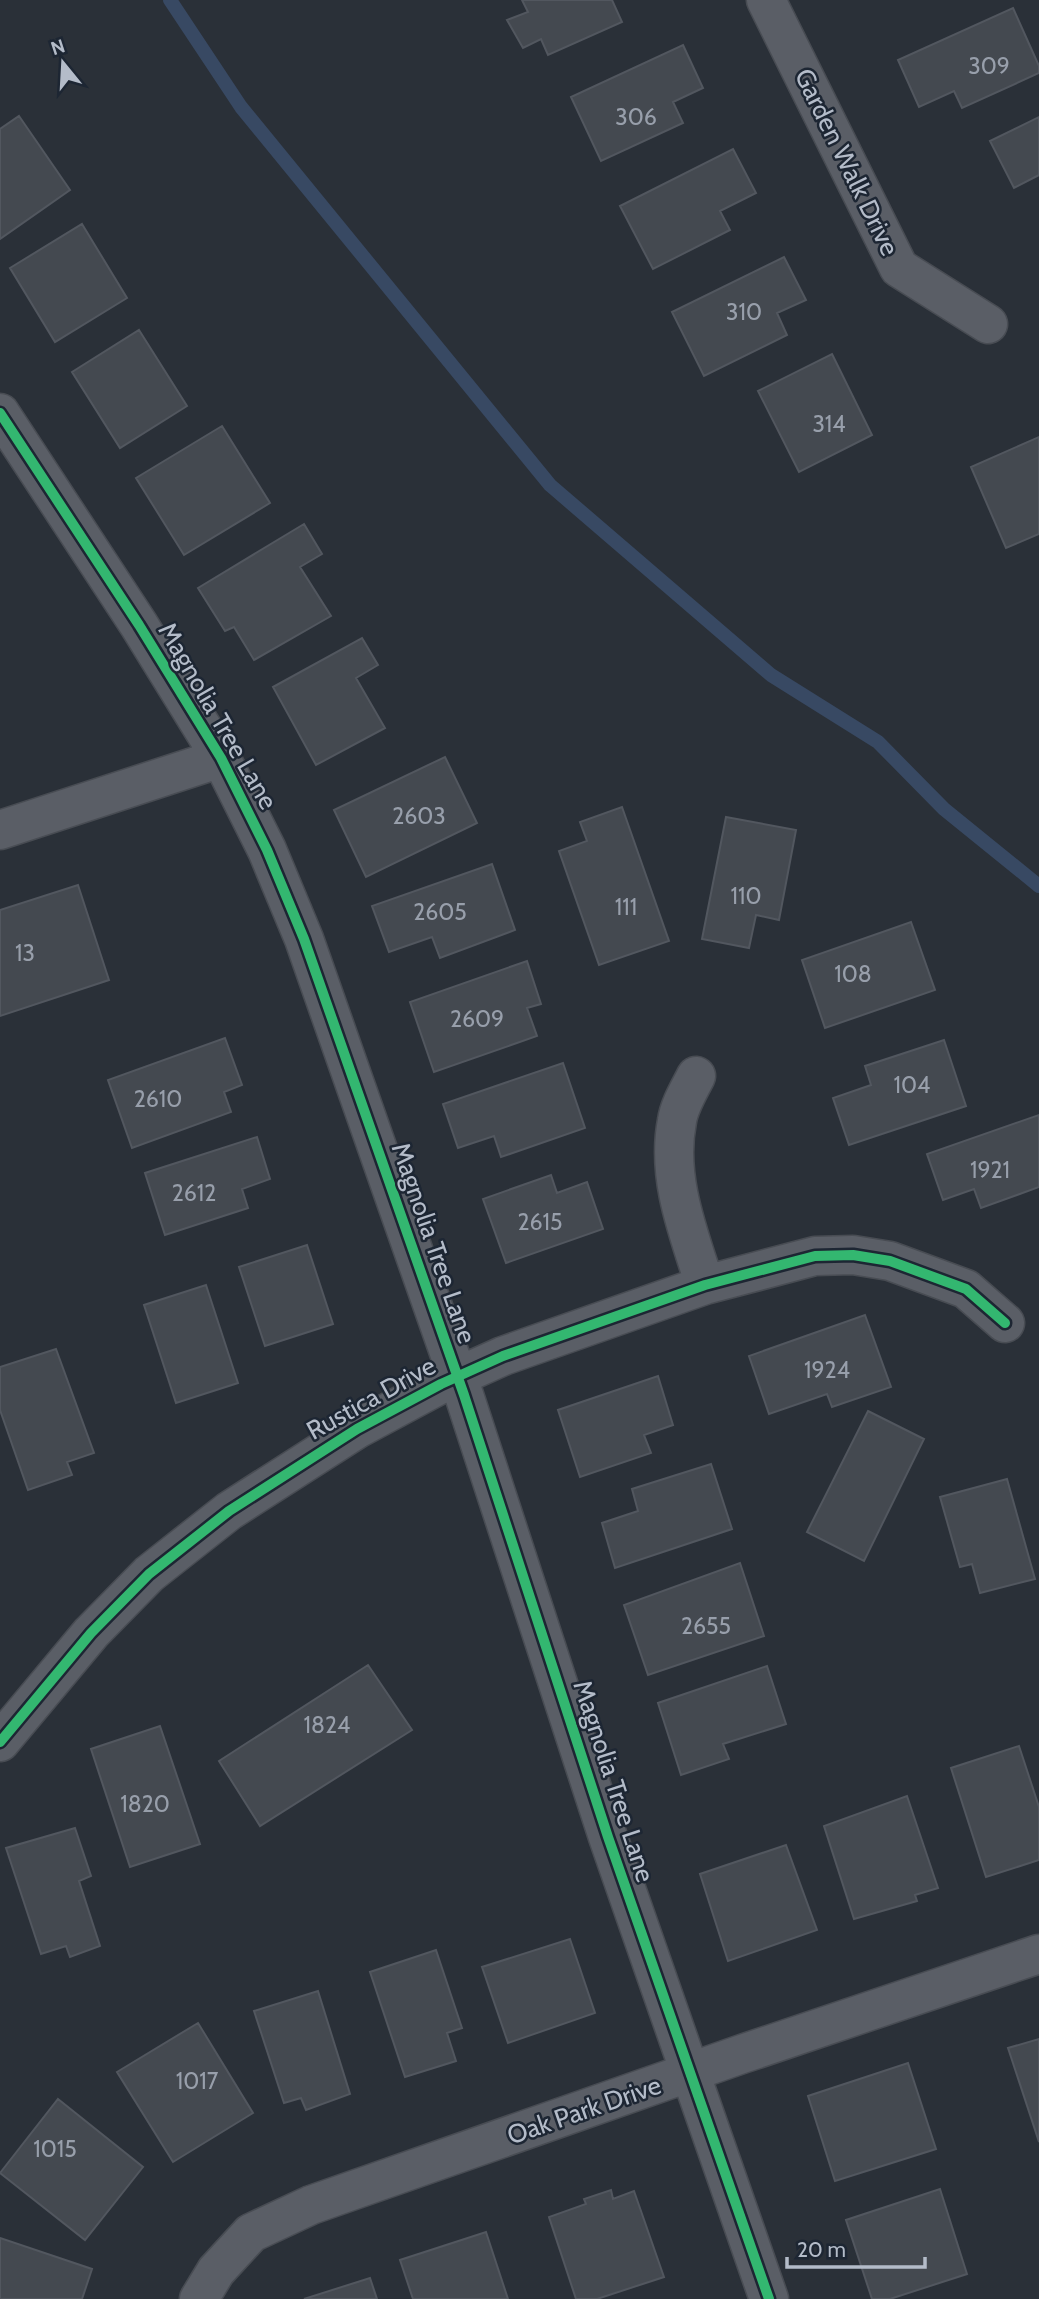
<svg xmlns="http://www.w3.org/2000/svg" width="1039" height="2299" viewBox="0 0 1039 2299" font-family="Cabin,sans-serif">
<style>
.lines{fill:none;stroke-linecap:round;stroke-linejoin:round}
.stream{stroke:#384963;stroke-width:14}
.building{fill:#444950;stroke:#52575f;stroke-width:2}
.minor-casing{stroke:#484c53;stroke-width:41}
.minor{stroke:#5a5e66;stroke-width:38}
.cycleway-casing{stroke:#1d2633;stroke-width:15}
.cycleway{stroke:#33b770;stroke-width:10}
.labels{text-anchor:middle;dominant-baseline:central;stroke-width:5;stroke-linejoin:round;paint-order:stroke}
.number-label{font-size:23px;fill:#989fab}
.street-label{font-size:26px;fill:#b4bcc9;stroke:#1d2633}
</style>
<rect width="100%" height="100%" fill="#2a3038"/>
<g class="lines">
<!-- stream -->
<path class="stream" d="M170,0L241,107L550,485L771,675L878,742L944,809L1039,886"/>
</g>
<!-- building -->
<path class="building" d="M522,0H612L622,22L548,55L541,39L523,48L507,20L528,12Z
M1013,8L1039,66V73L962,108L954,91L919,107L898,60Z
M683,45L703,88L673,102L683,123L601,161L571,97Z
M19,116L70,190L0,239V129Z
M1039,117V175L1014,188L990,141Z
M733,149L756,193L720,211L730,230L653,269L620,206Z
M82,224L127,298L55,342L10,268Z
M784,257L806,300L777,313L787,335L704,376L672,312Z
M139,330L187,406L120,448L72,372Z
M832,354L872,435L799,472L758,391Z
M222,426L270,503L184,555L136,478Z
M1039,437V534L1006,548L971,467Z
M304,524L322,554L300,567L331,616L254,660L234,627L225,631L198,588Z
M362,638L378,665L356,678L385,728L316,765L273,687Z
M445,757L477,823L366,877L334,810Z
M622,807L669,941L599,965L559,851L587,841L580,822Z
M726,817L796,830L779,920L756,915L749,948L702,939Z
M492,864L515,930L440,958L432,937L389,952L372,906Z
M78,885L109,980L0,1016V910Z
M911,922L935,990L825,1028L802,960Z
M527,961L541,1004L527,1008L537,1036L434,1072L410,1002Z
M225,1038L242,1085L224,1092L231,1112L132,1148L108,1080Z
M944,1040L966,1106L849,1145L833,1098L871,1085L865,1066Z
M563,1063L585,1128L501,1157L494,1136L458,1148L443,1104Z
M1039,1115V1187L981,1208L974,1189L943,1200L927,1154Z
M257,1137L270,1179L242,1189L248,1208L165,1235L145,1173Z
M551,1175L557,1193L587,1182L603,1229L506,1263L483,1199Z
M307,1245L333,1324L265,1346L239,1267Z
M206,1285L238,1383L176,1403L144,1305Z
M865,1315L891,1387L832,1407L827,1394L769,1414L749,1356Z
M56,1349L94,1453L67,1462L72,1475L28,1490L0,1410V1367Z
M658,1376L673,1425L644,1435L651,1453L580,1477L558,1410Z
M868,1411L924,1439L864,1561L807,1532Z
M711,1464L732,1529L615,1568L602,1523L638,1511L632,1489Z
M1007,1479L1035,1579L980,1593L972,1564L960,1567L940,1497Z
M740,1563L764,1636L648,1675L624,1605Z
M368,1665L412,1730L260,1826L219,1761Z
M767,1666L786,1724L723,1744L729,1759L681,1775L658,1703Z
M160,1726L200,1844L130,1867L91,1749Z
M1019,1746L1039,1807V1860L986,1877L951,1768Z
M907,1796L938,1888L915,1895L917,1901L854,1919L824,1826Z
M75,1828L91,1876L79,1881L100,1946L70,1957L66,1946L41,1954L6,1848Z
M786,1845L817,1930L728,1961L700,1874Z
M570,1939L595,2013L508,2043L482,1967Z
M436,1950L462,2028L447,2033L456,2061L405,2077L370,1972Z
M318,1991L350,2094L306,2110L301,2098L284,2103L254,2011Z
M198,2023L253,2113L173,2162L117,2072Z
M1039,2039V2142L1008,2048Z
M908,2063L936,2149L835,2181L808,2096Z
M58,2099L143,2167L85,2240L0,2173Z
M940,2189L967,2274L890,2299H872L846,2220Z
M611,2190L613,2199L634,2191L664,2277L597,2299H576L549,2217L586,2204L584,2199Z
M486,2232L508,2299H413L400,2260Z
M0,2238L92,2269L82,2299H0Z
M370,2278L377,2299H304Z"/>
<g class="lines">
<defs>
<path id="minor" d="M766,0L899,268L988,324
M0,413L139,625L221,758L267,850L304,939L464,1395L608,1837L769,2299
M0,830L221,758
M696,1076C689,1090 679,1106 677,1121C666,1177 688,1232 705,1285
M0,1742L91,1633L149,1574L229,1511L357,1429L441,1384L503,1356L705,1285L815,1256L853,1255L890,1261L966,1289L1005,1323
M199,2299L216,2271L251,2233L311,2205L742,2054L1039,1954"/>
</defs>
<!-- minor casing -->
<use href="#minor" class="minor-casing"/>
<!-- minor -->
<use href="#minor" class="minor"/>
<defs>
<path id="cycleway" d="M0,413L139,625L221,758L267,850L304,939L464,1395L608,1837L769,2299
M0,1742L91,1633L149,1574L229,1511L357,1429L441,1384L503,1356L705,1285L815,1256L853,1255L890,1261L966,1289L1005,1323"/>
</defs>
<!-- cycleway casing -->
<use href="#cycleway" class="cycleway-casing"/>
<!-- cycleway -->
<use href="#cycleway" class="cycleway"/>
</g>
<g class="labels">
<!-- number labels -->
<g class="number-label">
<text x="989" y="66">309</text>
<text x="636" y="117">306</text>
<text x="744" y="312">310</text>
<text x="829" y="424">314</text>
<text x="419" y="816">2603</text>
<text x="746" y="896">110</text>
<text x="626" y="907">111</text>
<text x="440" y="912">2605</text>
<text x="25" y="953">13</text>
<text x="853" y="974">108</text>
<text x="477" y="1019">2609</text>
<text x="912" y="1085">104</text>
<text x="158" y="1099">2610</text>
<text x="990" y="1170">1921</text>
<text x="194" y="1193">2612</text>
<text x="540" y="1222">2615</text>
<text x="827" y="1370">1924</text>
<text x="706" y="1626">2655</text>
<text x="327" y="1725">1824</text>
<text x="145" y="1804">1820</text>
<text x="197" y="2081">1017</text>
<text x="55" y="2149">1015</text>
</g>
<!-- street labels -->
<g class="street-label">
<text transform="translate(847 162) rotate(64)">Garden Walk Drive</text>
<text transform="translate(218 716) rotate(60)">Magnolia Tree Lane</text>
<text transform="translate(434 1243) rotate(71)">Magnolia Tree Lane</text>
<text transform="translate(371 1398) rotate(-29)">Rustica Drive</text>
<text transform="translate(614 1781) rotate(72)">Magnolia Tree Lane</text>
<text transform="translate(584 2110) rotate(-19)">Oak Park Drive</text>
</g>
</g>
<!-- north arrow -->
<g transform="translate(63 63) rotate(342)" stroke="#1d2633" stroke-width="5" paint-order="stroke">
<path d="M0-5L12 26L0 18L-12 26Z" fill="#b4bcc9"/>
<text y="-10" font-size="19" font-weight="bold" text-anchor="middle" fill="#b4bcc9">N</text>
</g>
<!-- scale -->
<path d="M787 2257v10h138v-10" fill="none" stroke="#b4bcc9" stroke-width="3.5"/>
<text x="797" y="2257" font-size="21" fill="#b4bcc9" stroke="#1d2633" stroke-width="5" paint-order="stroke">20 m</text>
</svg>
